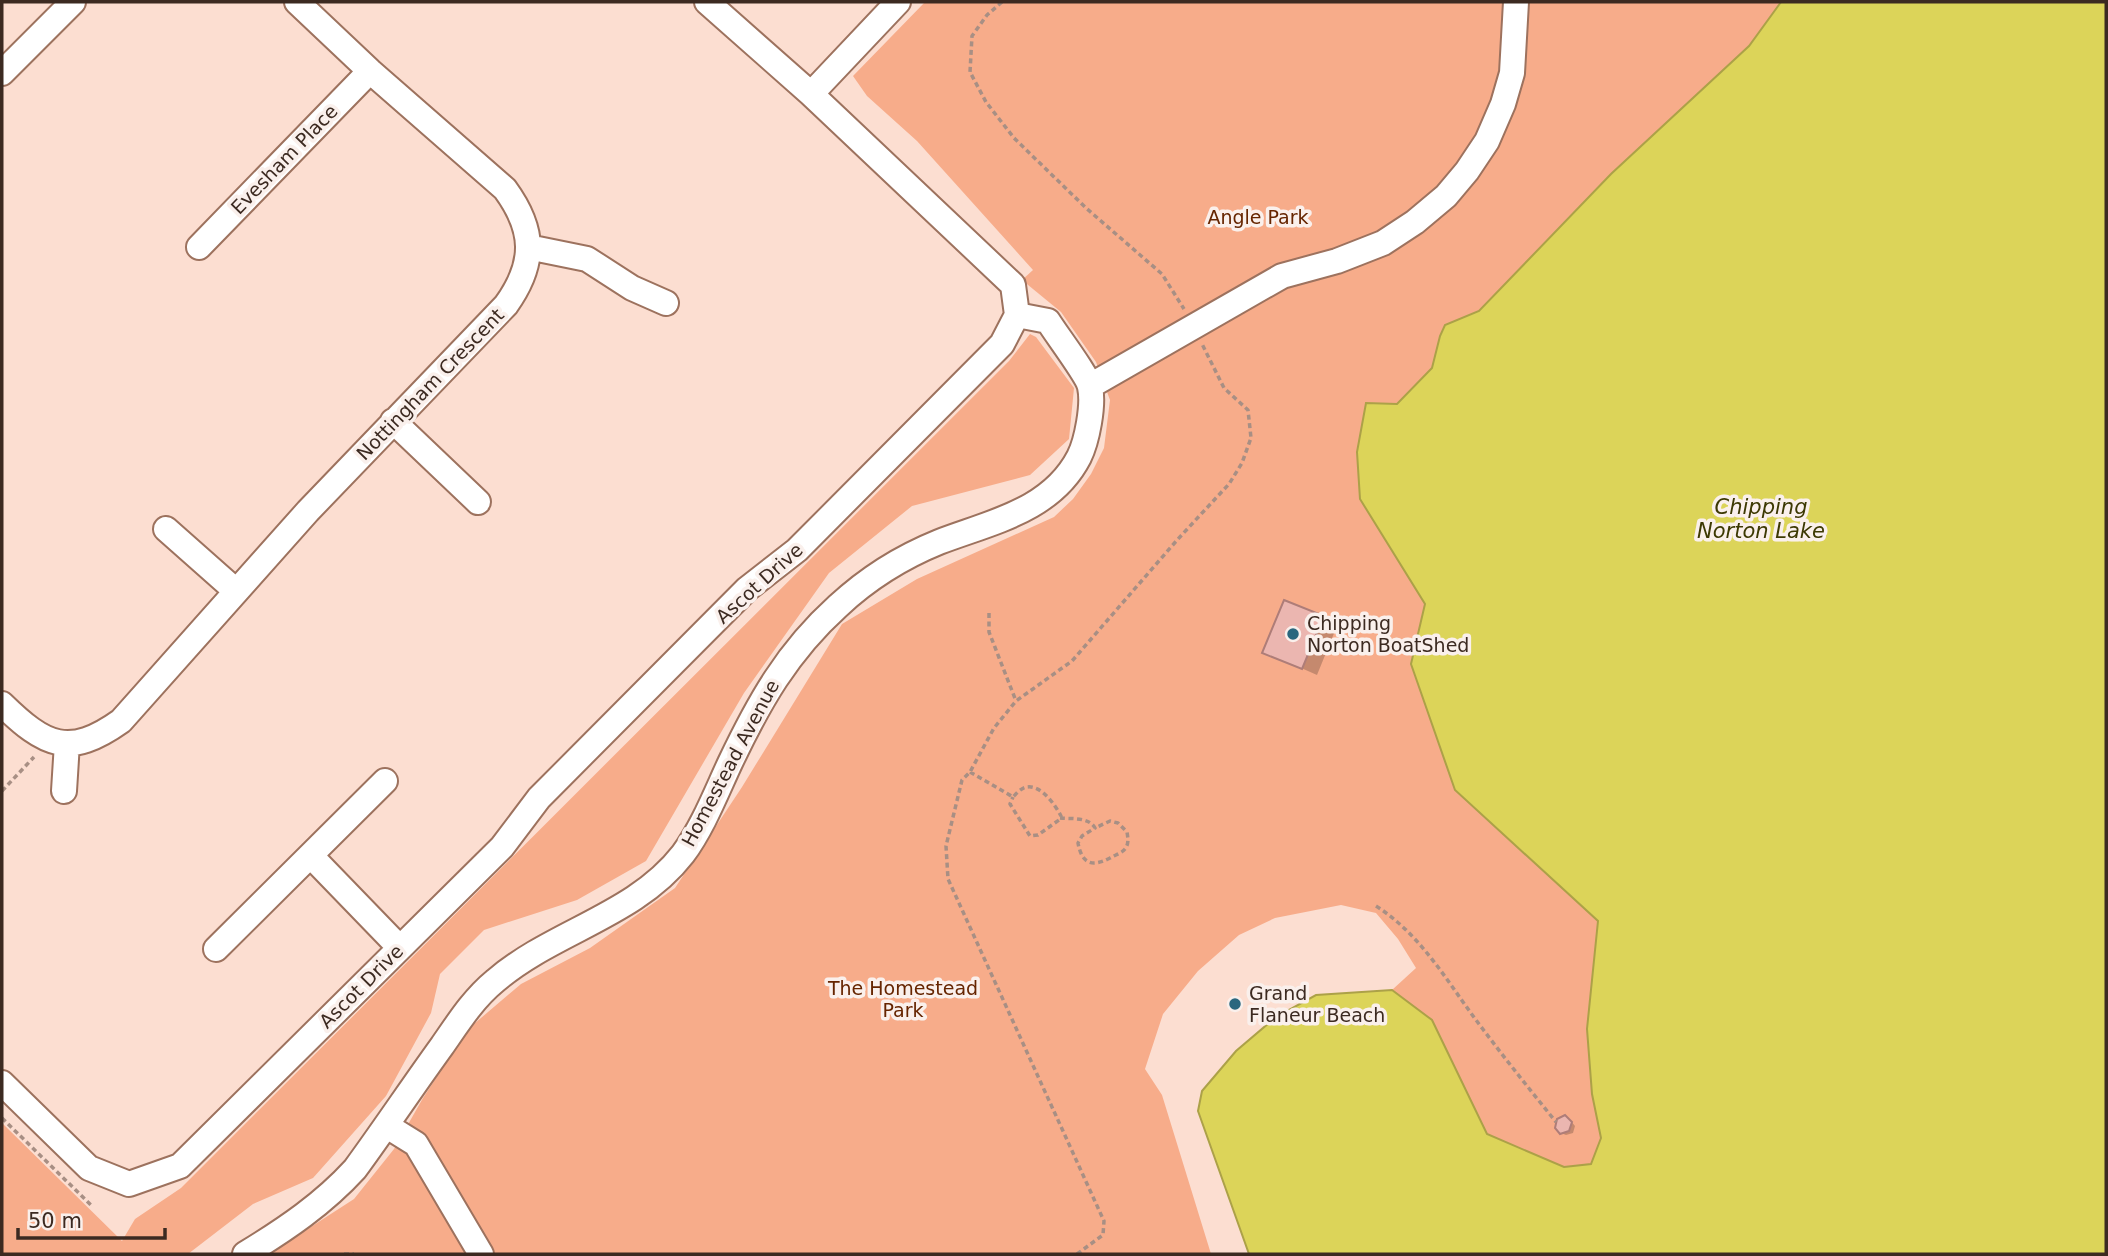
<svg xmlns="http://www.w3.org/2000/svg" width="2108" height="1256" viewBox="0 0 2108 1256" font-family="'DejaVu Sans',sans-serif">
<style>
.green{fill:#f7ac8a}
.water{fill:#dcd459;stroke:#aca148;stroke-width:2}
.shadow{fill:#0003}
.building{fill:#ebb6b0;stroke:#ae7d78;stroke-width:2}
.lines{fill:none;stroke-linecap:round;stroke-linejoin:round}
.minor-casing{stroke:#9d725e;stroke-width:28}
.path{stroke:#a88f84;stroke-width:3.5;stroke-dasharray:5 3.5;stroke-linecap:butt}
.minor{stroke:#fff;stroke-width:24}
.poi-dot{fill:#2a677e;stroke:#faf0ec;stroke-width:2.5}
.labels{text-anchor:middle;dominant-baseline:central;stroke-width:7;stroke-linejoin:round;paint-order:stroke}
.street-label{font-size:19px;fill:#3c2a21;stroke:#faf0ec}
.park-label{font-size:19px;fill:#662500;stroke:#faf0ec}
.poi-label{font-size:19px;fill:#3c2a21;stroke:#faf0ec;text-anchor:start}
.water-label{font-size:21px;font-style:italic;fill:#3d3903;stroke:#faf0ec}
</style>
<rect width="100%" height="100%" fill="#fcded1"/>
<!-- green -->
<path class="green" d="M925,2H1781L1749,46L1611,174L1479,311L1445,325L1440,336L1432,368L1397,404L1366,403L1360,499L1425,604L1411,665L1455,790L1598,921L1587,1029L1592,1094L1601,1138L1591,1164L1564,1167L1487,1134L1432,1020L1392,990L1416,968L1398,939L1376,913L1341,905L1275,918L1239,935L1198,971L1163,1014L1145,1069L1162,1095L1211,1254H269L354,1199L394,1149L423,1098L468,1029L521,984L590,948L675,888L742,787L842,624L917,579L1054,517L1073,499L1091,474L1104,448L1110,400L1096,362L1061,312L1022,280L1033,270L917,141L867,96L853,76Z
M1030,334L1036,337L1074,388L1069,439L1030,475L912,506L829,573L744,693L646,861L577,900L484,930L440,974L431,1013L386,1096L313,1178L253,1204L188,1254H2V1123L122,1241L135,1219L181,1188L1009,361Z"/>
<!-- water -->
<path class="water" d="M1781,2H2106V1254H1249L1198,1111L1202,1091L1236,1051L1276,1017L1316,995L1392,990L1432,1020L1487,1134L1564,1167L1591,1164L1601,1138L1592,1094L1587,1029L1598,921L1455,790L1411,664L1425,604L1360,499L1357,452L1366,403L1397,404L1432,368L1440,336L1445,325L1479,311L1611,174L1749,46Z"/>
<!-- shadow -->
<path class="shadow" d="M1323,618L1337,626L1317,675L1265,652Z
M1570,1120L1575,1126L1573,1133L1566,1135L1561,1133Z"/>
<!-- building -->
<path class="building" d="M1284,600L1324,616L1302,669L1262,653Z
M1565,1115L1572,1122L1569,1131L1560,1134L1555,1128L1557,1119Z"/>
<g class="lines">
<defs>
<path id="minor" d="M2,73L73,2
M811,94L898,2
M199,247L370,71
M528,247L587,259L632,288L666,303
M1090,386L1282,276L1337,261L1383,243L1415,222L1446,196L1467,171L1487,141L1503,104L1512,73L1516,2
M393,421L478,502
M166,529L236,591
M2,704C45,746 69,758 121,721L308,511L506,305C536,263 535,230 505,189L370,71L297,2
M64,791L67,743
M311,856L400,948
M216,949L385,781
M2,1083L89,1168L129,1184L180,1166L502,847L539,798L747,589L797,550L1002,344L1017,315L1013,285L811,94L707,2
M387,1126L416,1144L481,1254
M245,1254C286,1229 323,1204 355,1169C385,1128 413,1086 442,1046C458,1023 473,999 495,981C553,931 635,916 683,854C703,827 716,793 730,763C759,702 787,652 838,606C867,579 902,557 939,542C991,522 1051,511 1079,457C1087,441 1094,405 1090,387C1088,376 1056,334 1048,321L1017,315"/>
</defs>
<!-- minor casing -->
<use href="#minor" class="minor-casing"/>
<!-- path -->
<path class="path" d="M1002,2L987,15L972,36L970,72L986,102L1014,138L1086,208L1162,274L1184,309
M989,613V632L1016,701
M970,772L1013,797C1016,794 1022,787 1027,787C1042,785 1055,805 1061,816L1059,820L1038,835L1030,836L1010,804L1013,797
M2,791L34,757
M1060,818C1072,819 1089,817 1095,828L1082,836L1078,843C1082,865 1093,867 1110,858C1115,855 1122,853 1125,849C1129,844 1128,838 1127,832L1118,823L1110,821L1095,828
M1376,906C1423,936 1449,985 1482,1028C1506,1060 1531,1091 1556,1122
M2,1118L92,1206
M344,1254H354
M1077,1254L1103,1235L1104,1221L948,879L946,846L962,780L970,772L994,728L1016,701L1072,661L1178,539L1229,484L1242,463L1251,438L1248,410L1224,388L1202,344"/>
<!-- minor -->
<use href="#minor" class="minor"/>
</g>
<!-- markers -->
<g class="poi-dot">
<circle cx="1293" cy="634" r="7"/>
<circle cx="1235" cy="1004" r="7"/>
</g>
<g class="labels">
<!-- street labels -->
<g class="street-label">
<text transform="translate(284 159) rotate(-46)">Evesham Place</text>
<text transform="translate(430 384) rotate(-46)">Nottingham Crescent</text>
<text transform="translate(759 583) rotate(-42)">Ascot Drive</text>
<text transform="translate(730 763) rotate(-62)">Homestead Avenue</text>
<text transform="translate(361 986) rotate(-45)">Ascot Drive</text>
</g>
<!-- park labels -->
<g class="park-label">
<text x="1258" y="217">Angle Park</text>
<text x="903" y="988">The Homestead<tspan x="903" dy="22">Park</tspan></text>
</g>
<!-- poi labels -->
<g class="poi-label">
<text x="1307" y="623">Chipping<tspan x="1307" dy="22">Norton BoatShed</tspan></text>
<text x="1249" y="993">Grand<tspan x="1249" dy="22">Flaneur Beach</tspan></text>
</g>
<!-- water labels -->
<g class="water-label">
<text x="1761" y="507">Chipping<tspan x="1761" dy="24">Norton Lake</tspan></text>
</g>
</g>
<!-- border -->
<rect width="2108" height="1256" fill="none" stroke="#3c2a21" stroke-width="7"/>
<!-- scale -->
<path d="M18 1228v10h147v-10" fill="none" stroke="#3c2a21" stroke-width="3.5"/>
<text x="28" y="1228" font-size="21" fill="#3c2a21" stroke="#faf0ec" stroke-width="5" paint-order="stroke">50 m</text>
</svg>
